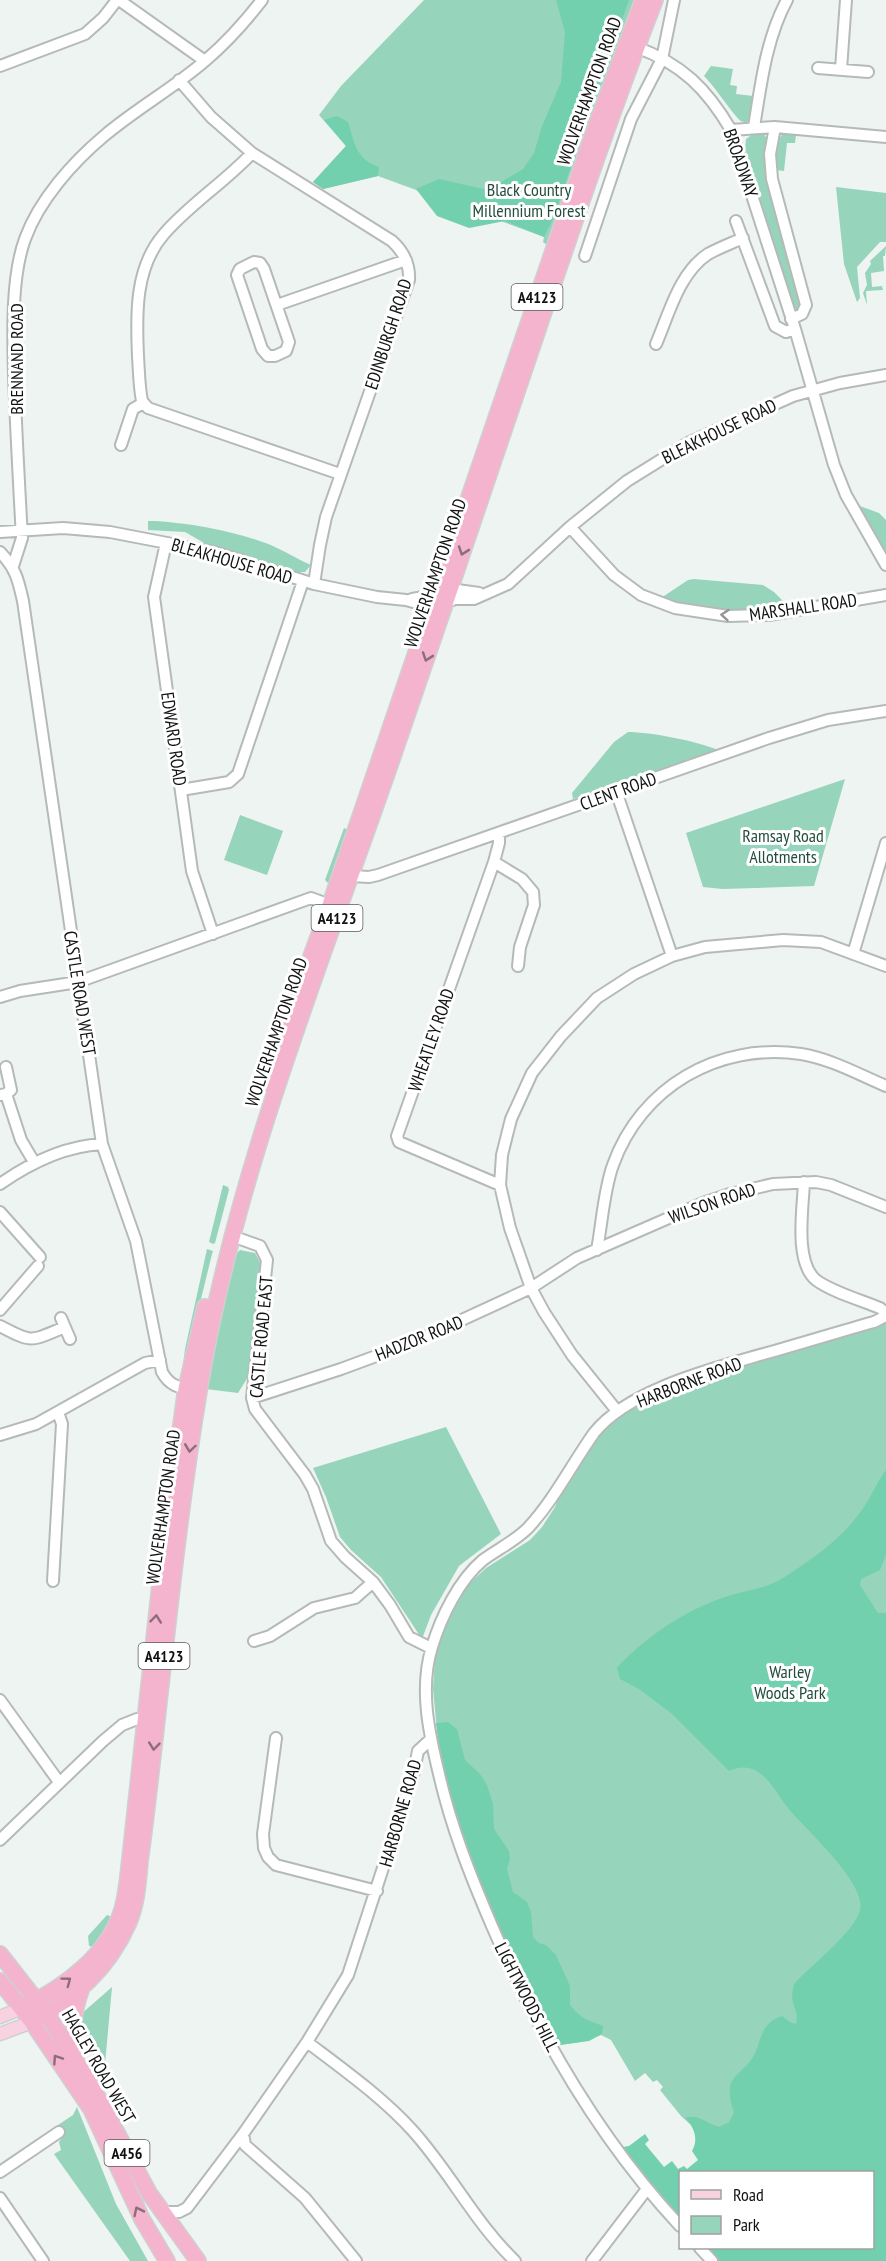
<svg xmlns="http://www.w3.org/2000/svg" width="886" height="2261" viewBox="0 0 886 2261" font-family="'PT Sans Narrow',sans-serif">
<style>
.green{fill:#97d4bc}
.forest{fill:#73d0ae}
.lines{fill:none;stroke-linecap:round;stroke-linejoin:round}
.minor-casing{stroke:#b5bab8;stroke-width:14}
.major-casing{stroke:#cfd0d0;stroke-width:15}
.highway-casing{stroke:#cfd0d0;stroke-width:18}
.minor{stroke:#fff;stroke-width:10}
.major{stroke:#f8d2e1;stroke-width:12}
.highway{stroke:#f4b4cd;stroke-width:15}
.oneway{stroke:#8e6c79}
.oneway2{stroke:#949594}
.labels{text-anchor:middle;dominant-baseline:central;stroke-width:6;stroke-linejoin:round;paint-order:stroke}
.shield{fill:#fff;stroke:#585a59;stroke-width:1.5}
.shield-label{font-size:16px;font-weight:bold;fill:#111312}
.street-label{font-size:18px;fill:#111312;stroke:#fff}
.park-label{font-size:18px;fill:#244d3e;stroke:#fff}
</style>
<rect width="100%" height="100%" fill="#eef4f1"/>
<!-- green -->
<path class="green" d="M424,0H636L549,247L543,242L544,237L378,176L323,189L313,182L346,146L319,115L341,86Z
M711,66L733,69L730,85L737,86L736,94L753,96L750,121C746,122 745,123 741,121C737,120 712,83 704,76Z
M754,133L764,134L768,141L773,200L802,304L799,311L793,308L791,301L745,149L746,139Z
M783,134L796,135L795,143H787L784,171L775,170V157L778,139Z
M836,187L886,193V242H880L857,267L860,298L857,302L844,264Z
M886,246L885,256H883L884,271L871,273L872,287L882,286L883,290L866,291L867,305L863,293L867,285L865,273L871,264L870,261Z
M857,505L879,513L886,520V555Z
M148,521C183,521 246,533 277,548C288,553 299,560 311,565L305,572H298L206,544L185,532L148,530Z
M694,579L763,585L774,592L788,606C763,620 688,610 661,598L688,580Z
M628,732C650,732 697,741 718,750L573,799L572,793L614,742Z
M845,779L814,886L722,889L703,887L686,833Z
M240,815L283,831L267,875L224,860Z
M344,828L348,830L330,885L325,880Z
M223,1185L228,1187L229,1190L215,1243L213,1244L209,1242Z
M207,1249L213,1251L212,1254L181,1381L185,1349Z
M240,1250L255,1253L262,1266L248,1377L238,1393L206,1389L234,1256Z
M886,1321V2261H717L872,2248V2172L710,2142L681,2116L660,2090L663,2087L657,2080L653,2082L645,2073L635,2081L611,2040L601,2035L580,2042L560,2045L487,1900L453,1804L438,1741L433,1689L435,1655L443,1629L468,1585L486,1568L530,1540L542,1527L555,1507L561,1490L603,1429L618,1416L660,1396L715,1375L787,1352L868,1329Z
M446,1427L501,1534L459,1566L431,1615L422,1639L381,1577L351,1550L340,1537L326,1497L313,1468Z
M107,1915L110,1916L108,1927L95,1947L89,1946L88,1936Z
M112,1987L104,2075L79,2027L80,2015Z
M77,2107L116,2204L148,2261H130L54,2154L61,2150L59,2142L63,2136L58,2125L73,2115Z"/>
<!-- forest -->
<path class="forest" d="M556,0H629L553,219L544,237L505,221L469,228L437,216L416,189L439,179L488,190L523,169L534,153L542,126L561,82L565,32Z
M337,116L348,122C355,144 355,158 379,167L378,176L323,189L313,182L346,146L324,120Z
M886,1470V1555L880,1570L861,1579L860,1585L878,1613H886V2261H717L705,2248H872V2172H680V2217L634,2163L623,2147L629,2146L645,2134L649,2140L645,2144L664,2167L672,2161L678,2169L684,2166L687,2169L698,2160L692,2151C699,2139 694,2127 685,2118C697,2113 707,2123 719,2127L729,2122L734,2113C731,2103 727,2092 732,2081C736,2074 746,2067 751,2060C762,2046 757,2024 782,2016L790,2022L796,2024L797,2015C793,2001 790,2000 794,1984C810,1966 855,1932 860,1910C867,1883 804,1828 788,1808C778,1796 770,1778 755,1770C746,1766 737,1767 729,1771L672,1714L639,1689L620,1679L617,1668C623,1660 629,1656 636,1649C664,1625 695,1606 731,1595C750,1589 766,1589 783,1578C816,1557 847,1535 867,1502C874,1491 878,1480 886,1470Z
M448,1722L457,1729L465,1760L480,1774L487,1785L493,1804L494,1829L509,1851L510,1859L507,1869L513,1892L527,1902L531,1912L533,1937L539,1943L546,1945L556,1955L570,1986V2005L576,2012L585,2019L603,2026L602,2034L589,2041L560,2045L551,2039C536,2014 525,1987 513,1961C479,1885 447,1806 436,1723Z"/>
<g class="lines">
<defs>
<path id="minor" d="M119,0L205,61
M636,47C682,64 707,89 731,130L795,329L834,465L846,495L886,565
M0,66L85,34L103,18L117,0
M818,68L868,72
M841,69L846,0
M179,80L211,117L252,153L392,241C404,252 410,264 409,280L326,517L320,545L314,584
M754,127C761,84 766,39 787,0
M775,127L770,154L772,179L806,305L802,314L791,319
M731,130L775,127L886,137
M252,153C225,182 190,204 164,234C135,267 136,314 138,356C139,371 139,386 142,401L148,408L340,474
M736,221L775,326L786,332L795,329
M585,256L631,119L662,59L674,0
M254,262L260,263L264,269L289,342L286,351L275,356H268L262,349L237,275L240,269Z
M277,305L406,260
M656,344C669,314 679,273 708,254C719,248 732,243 743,238
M121,445L133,409L143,403
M570,527L614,575L641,595L675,608L728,616L769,615L886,595
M0,532L63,528L110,532L214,552L314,584L377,597L406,600L431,607L455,599H474L508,584L570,527L627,481L688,443L793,396L840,383L886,375
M166,543L154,597L192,871L213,934
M0,552C16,569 18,579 23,601L102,1144L136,1241L162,1372C169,1385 178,1388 193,1389
M13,566L22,538C19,484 16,429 14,375C13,335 11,277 25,239C39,200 73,162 104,136C137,108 174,88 206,60C227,42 245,22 262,0
M412,599L435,595L450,589L479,593
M181,790L229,782L238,774L303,581
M616,791L672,956
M499,833V843L494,862L397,1136L399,1142L500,1185
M494,862L522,879L533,892L534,905L520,947L518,966
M352,876L369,877L378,875L769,738L828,720L886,711
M853,954L886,843
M0,997L20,991L78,982L311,898L330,905
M6,1094L21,1140L34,1162
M0,1095L6,1094L11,1090L6,1067
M804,1182C803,1208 794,1262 816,1280C832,1292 861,1300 880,1308L886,1313
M0,1184C30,1163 65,1146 102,1144
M0,1212L40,1257
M232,1236L260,1246L267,1260L252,1398L255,1409L305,1475L313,1489L331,1541L345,1557L373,1582L390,1605L409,1637L431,1648
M597,1250C602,1223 604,1189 613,1165C641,1087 718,1042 801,1054C831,1059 858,1074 886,1086
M0,1310L38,1266
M61,1318L70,1339
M0,1326C34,1344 30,1341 65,1327
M252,1398L341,1369L414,1342L531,1288L577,1258L703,1203L730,1194L773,1184L816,1182L831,1185L886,1207
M617,1411L572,1355L544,1312L531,1288L510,1228L500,1185L502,1155L511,1119L532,1073L561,1036L597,998L634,974L672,956L705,947L783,940L821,942L886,966
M0,1435L36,1424L145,1363L160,1360
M53,1581L62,1424L58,1412
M254,1641L270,1636L314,1608L355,1598L373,1582
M0,1700L59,1782
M276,1738L263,1834L264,1848L268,1857L276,1865L377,1891
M0,1840L103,1741L122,1725L137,1719H145
M307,2042C344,2070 382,2097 413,2131C450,2172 475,2223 515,2261
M243,2134L245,2145L305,2198L356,2261
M0,2172L59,2132
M0,2198L43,2261
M163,2212H179L187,2208L243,2134L307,2042L348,1975L413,1776L418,1751L431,1739
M680,2226C599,2139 539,2035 492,1926C471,1877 451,1827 439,1774C429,1733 419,1688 432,1647C441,1617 459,1580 483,1560C498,1549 515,1541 528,1528C554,1500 572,1464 594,1433C629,1389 715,1368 767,1353C803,1343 838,1332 874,1322L886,1316
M700,2248L712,2261
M592,2261L647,2189"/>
<path id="major" d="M0,2017L22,2008
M0,2034L32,2022"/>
<path id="highway" d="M268,1084L288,1019L330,905L592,137L643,0
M0,1954L47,2014L95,2092L149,2193L198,2261
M0,1981L32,2022L91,2109L142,2219L167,2261
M22,2008C63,1988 108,1956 122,1910C127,1894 128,1875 130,1859L165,1540L186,1389L205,1307
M32,2022C75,1998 108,1969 128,1924C137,1904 138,1882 140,1861C145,1825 149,1789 153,1754C167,1632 179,1511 199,1391C235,1171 322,963 394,753C442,614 489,474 536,335C574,223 612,110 655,0
M74,2054C72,2030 73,2012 81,1990"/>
</defs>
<!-- minor casing -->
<use href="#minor" class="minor-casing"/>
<!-- major casing -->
<use href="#major" class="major-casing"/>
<!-- highway casing -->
<use href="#highway" class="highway-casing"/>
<!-- minor -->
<use href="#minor" class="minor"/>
<!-- major -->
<use href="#major" class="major"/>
<!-- highway -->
<use href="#highway" class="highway"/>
</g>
<!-- one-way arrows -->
<defs><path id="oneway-chevron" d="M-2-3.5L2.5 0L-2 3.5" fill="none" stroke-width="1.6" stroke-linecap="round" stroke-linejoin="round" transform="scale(1.5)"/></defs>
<g class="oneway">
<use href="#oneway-chevron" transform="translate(463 551) rotate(109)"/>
<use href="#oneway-chevron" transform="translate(427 657) rotate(109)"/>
<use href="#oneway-chevron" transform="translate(190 1448) rotate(98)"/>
<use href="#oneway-chevron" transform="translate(156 1619) rotate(-84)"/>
<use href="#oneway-chevron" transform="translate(154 1746) rotate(96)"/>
<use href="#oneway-chevron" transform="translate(67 1981) rotate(-37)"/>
<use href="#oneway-chevron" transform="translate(57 2059) rotate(-124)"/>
<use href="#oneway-chevron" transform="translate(138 2211) rotate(-116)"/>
</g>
<use class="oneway2" href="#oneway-chevron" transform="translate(725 615) rotate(-175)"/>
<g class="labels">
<!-- shield labels -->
<g class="shield">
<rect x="511.5" y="284" width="51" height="26" rx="4.5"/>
<rect x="311.5" y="905" width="51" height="26" rx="4.5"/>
<rect x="138.5" y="1643" width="51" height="26" rx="4.5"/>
<rect x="104.5" y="2140" width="45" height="26" rx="4.5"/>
</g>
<g class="shield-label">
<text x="537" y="297">A4123</text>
<text x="337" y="918">A4123</text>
<text x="164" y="1656">A4123</text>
<text x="127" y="2153">A456</text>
</g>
<!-- street labels -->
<g class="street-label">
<text transform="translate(589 91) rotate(-70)">WOLVERHAMPTON ROAD</text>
<text transform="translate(741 163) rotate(71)">BROADWAY</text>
<text transform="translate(388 334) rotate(-72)">EDINBURGH ROAD</text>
<text transform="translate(16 359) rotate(-90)">BRENNAND ROAD</text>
<text transform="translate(719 431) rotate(-26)">BLEAKHOUSE ROAD</text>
<text transform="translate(232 561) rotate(16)">BLEAKHOUSE ROAD</text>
<text transform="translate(435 573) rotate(-71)">WOLVERHAMPTON ROAD</text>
<text transform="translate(803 607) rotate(-8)">MARSHALL ROAD</text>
<text transform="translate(174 739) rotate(82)">EDWARD ROAD</text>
<text transform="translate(618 791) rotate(-20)">CLENT ROAD</text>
<text transform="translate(80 993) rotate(81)">CASTLE ROAD WEST</text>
<text transform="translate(276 1032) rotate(-71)">WOLVERHAMPTON ROAD</text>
<text transform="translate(431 1040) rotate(-71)">WHEATLEY ROAD</text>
<text transform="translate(712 1203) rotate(-19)">WILSON ROAD</text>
<text transform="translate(261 1337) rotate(-85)">CASTLE ROAD EAST</text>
<text transform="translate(419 1338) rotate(-22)">HADZOR ROAD</text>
<text transform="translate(689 1382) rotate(-21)">HARBORNE ROAD</text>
<text transform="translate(163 1507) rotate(-82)">WOLVERHAMPTON ROAD</text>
<text transform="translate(400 1813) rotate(-74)">HARBORNE ROAD</text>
<text transform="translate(527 1997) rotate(63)">LIGHTWOODS HILL</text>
<text transform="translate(99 2066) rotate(60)">HAGLEY ROAD WEST</text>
</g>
<!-- park labels -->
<g class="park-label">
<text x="529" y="189">Black Country<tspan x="529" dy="21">Millennium Forest</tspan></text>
<text x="783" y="835">Ramsay Road<tspan x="783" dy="21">Allotments</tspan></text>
<text x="790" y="1671">Warley<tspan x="790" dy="21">Woods Park</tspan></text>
</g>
</g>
<!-- legend -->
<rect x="679" y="2171" width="195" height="78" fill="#ffffff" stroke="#a0a1a0" stroke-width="1.5"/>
<rect x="691" y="2190" width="30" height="9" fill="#f8d2e1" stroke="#a0a1a0" stroke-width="1.5"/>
<text x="733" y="2201" font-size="18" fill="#111312">Road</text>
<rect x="691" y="2216" width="30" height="18" fill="#97d4bc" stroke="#a0a1a0" stroke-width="1.5"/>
<text x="733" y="2231" font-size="18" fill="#111312">Park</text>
</svg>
